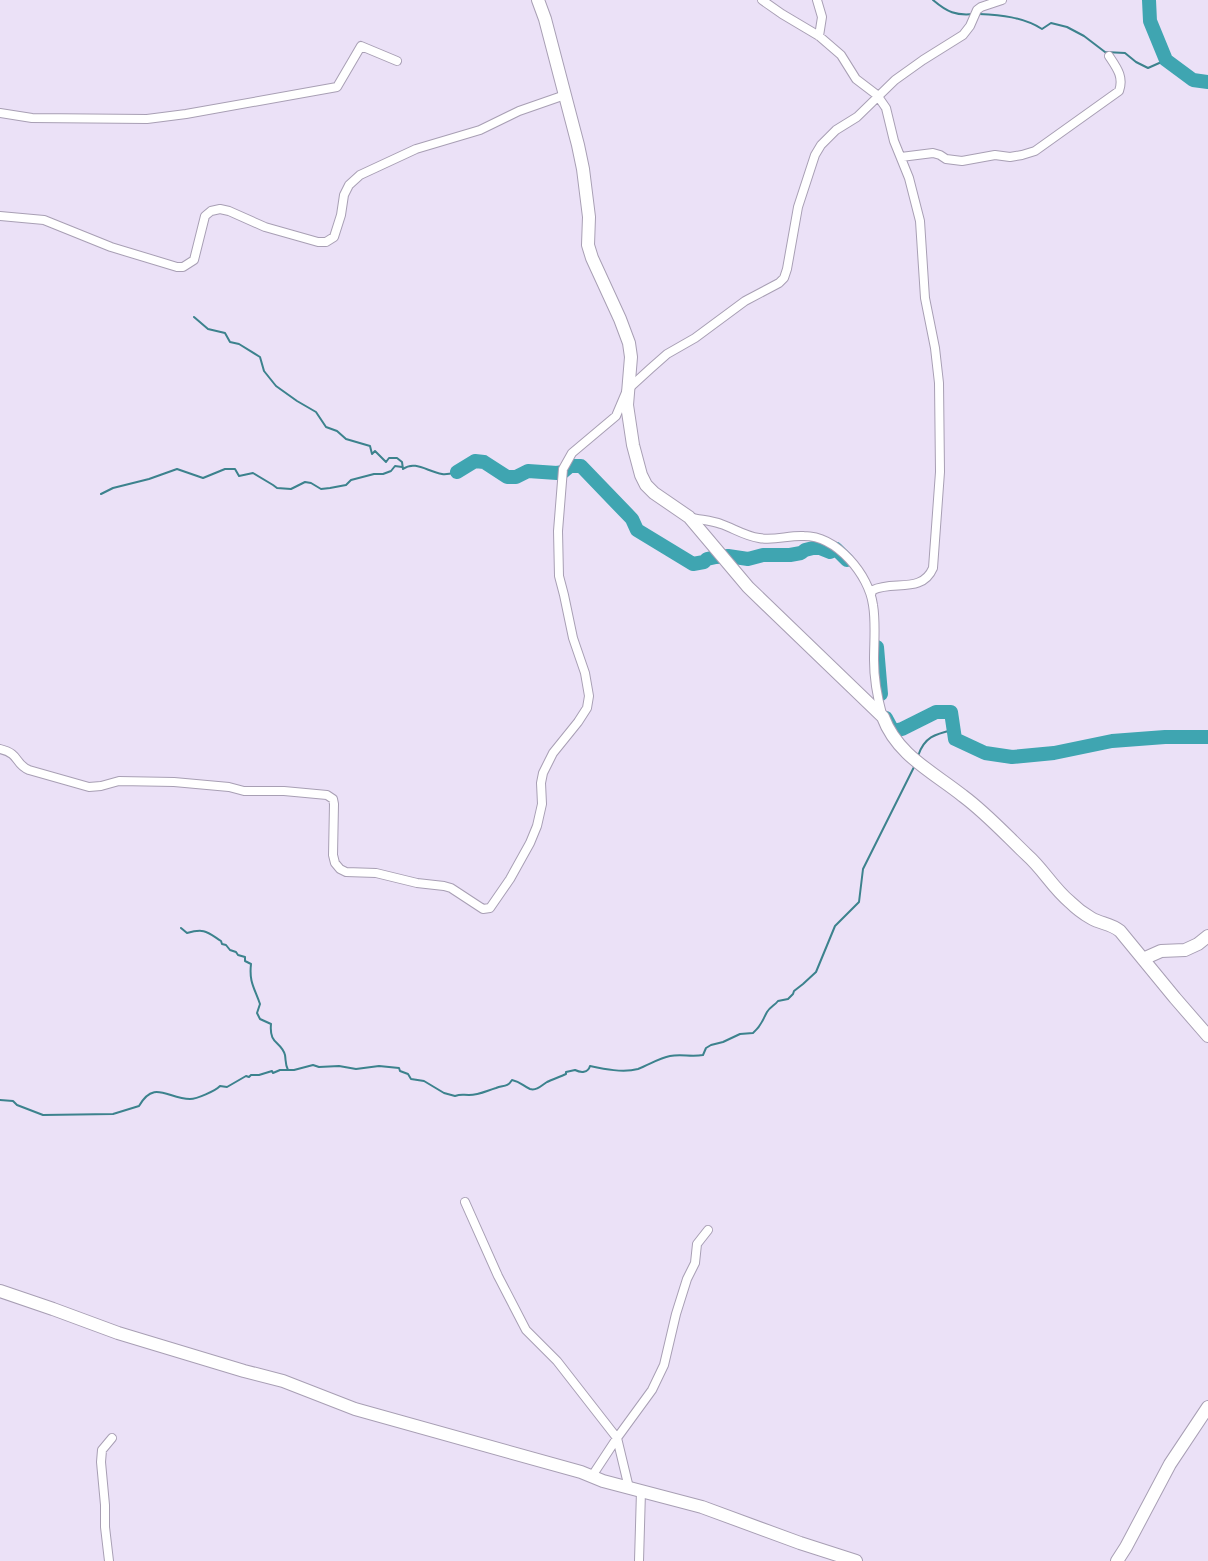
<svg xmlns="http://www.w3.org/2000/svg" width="1208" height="1561" viewBox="0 0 1208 1561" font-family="Manrope,sans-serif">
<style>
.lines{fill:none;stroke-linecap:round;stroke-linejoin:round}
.stream{stroke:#3c828d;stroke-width:2}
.river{stroke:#3fa5b1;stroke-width:14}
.street-casing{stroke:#a89fb4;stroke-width:10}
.secondary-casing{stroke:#a89fb4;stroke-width:14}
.street{stroke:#fff;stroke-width:8}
.secondary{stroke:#fff;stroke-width:12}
</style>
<rect width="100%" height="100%" fill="#ebe1f7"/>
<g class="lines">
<path class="stream" d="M933,0C947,12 956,16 974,14
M979,14C1001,15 1023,17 1042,29L1051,23L1067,27L1084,36L1105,52L1125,53L1136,62L1148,68L1166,60
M194,317L208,329L225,333L230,342L239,344L260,357L264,371L276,386L297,401L316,412L326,427L337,431L346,439L370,446L372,454L375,451L386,462L389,458H397L402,462L403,469C415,460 428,472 442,474C447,475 453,473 457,472
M101,494L113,488L149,479L177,469L203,478L225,469H235L239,476L253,473L273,485L277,488L291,489L305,482L311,483L321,489L330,488L346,485L351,480L374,474H383L391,471L395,466L402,467
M918,756C924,737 935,734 953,730
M181,928L187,933C205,928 207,932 221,941L222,944L226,945L230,950L236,952L238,955L245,957V961L251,964C249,982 254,987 260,1004L257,1013L260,1019L271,1024C269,1045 281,1041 285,1055C286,1061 285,1064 288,1070
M0,1100L13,1101L17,1105L43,1115L113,1114L139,1106C154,1079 168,1099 190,1099C197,1099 215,1091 220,1086L227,1087L246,1076L249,1077L251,1075H259L272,1071L273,1073L280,1070H294L313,1065L319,1067L339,1066L356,1069L379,1066L399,1068L400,1071L408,1074L411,1079L424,1081L444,1093L455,1096C461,1094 462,1095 469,1095C479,1095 486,1091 496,1088C503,1085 507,1088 512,1080C521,1082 523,1086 530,1089C537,1091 542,1085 547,1082C553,1079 560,1077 566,1074V1072L575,1070C581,1073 588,1073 590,1066C604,1069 623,1073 638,1069C649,1065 659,1058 670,1056C681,1054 692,1057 703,1055L706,1048L711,1045L723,1042L740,1034L753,1033C762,1025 762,1021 767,1012C770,1007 775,1005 778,1001L788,999L793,994L794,991L803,984L816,972L835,926L859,902L863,869L915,765"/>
<path class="river" d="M1149,0L1150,21L1166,60L1193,80L1208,82
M457,472L475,461L484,462L507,477H516L528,471L557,473L563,472L570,466H581L632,519L637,530L693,564L704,562L707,559L716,557L728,556L748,559L763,555H790L801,553L805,550L813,548H820L830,552L836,549L847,560
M877,647L881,694
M886,718L893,731L902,729L936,712H951L955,739L985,753L1012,757L1054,753L1112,741L1165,737H1208"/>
<defs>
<path id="street" d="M762,0L782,14L819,36L841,55L856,79L877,95L886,108L894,141L909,178L920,221L925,298L935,348L939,383L940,472L933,568C922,594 893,580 873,590L871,594
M817,0L822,17L819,36
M0,113L32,118L147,119L186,114L337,87L361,46L397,61
M901,157L933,153L940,155L946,159L962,161L995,155L1010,157L1022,155L1035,151L1119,91C1124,77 1117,68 1109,56
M0,216L44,220L111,247L177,267H183L194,260L205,216L211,211L220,209L229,211L265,227L318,242H326L334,237L341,215L344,195L349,185L360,175L416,149L480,130L519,111L565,95
M689,517C700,520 711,520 721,524C733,528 745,536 759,538C774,541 789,535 804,536C837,536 869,575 873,605C876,623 874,642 874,660C874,678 877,696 882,714
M0,749C21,754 14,764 29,770L89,787L101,786L119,781L174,782L229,787L244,791H284L327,795L333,799L334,804L333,855L335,863L340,869L346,872L376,873L417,883L444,886L451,888L483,909L490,908L510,879L530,843L537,826L542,804L541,783L543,773L553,753L578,722L587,708L589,696L585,673L573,638L564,595L559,576L558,531L563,469L572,453L616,416L627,390L650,369L667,354L695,338L745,301L779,283L784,278L787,269L798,207L815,155L821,145L836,130L857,117L895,80L923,60L963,35L970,26L977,10L981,7L1002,0
M465,1202L498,1276L526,1330L557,1361L617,1438L629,1488
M592,1476L617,1438L652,1390L664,1365L676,1314L687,1279L695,1263L697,1244L708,1230
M109,1561L105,1527V1505L101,1462L102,1450L112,1438
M639,1561L641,1491"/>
<path id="secondary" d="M538,0L545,19L578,145L583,169L589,217L588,245L592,258L620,319L629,343L631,357L627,405L633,445L641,475L646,485L654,493L689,517L748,587L883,717C897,755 933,772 963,796C986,813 1006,835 1027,855C1043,869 1053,888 1070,902C1076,908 1084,914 1091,918C1101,924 1110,923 1120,931L1175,998L1208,1036
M1143,959L1161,951L1185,950L1198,944L1208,936
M0,1291L53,1309L118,1333L244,1371L283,1381L355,1409L581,1472L603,1481L702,1507L800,1543L856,1561
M1117,1561L1126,1547L1170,1464L1208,1407"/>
</defs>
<use href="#street" class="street-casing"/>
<use href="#secondary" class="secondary-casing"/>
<use href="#street" class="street"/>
<use href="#secondary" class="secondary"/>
</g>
</svg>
